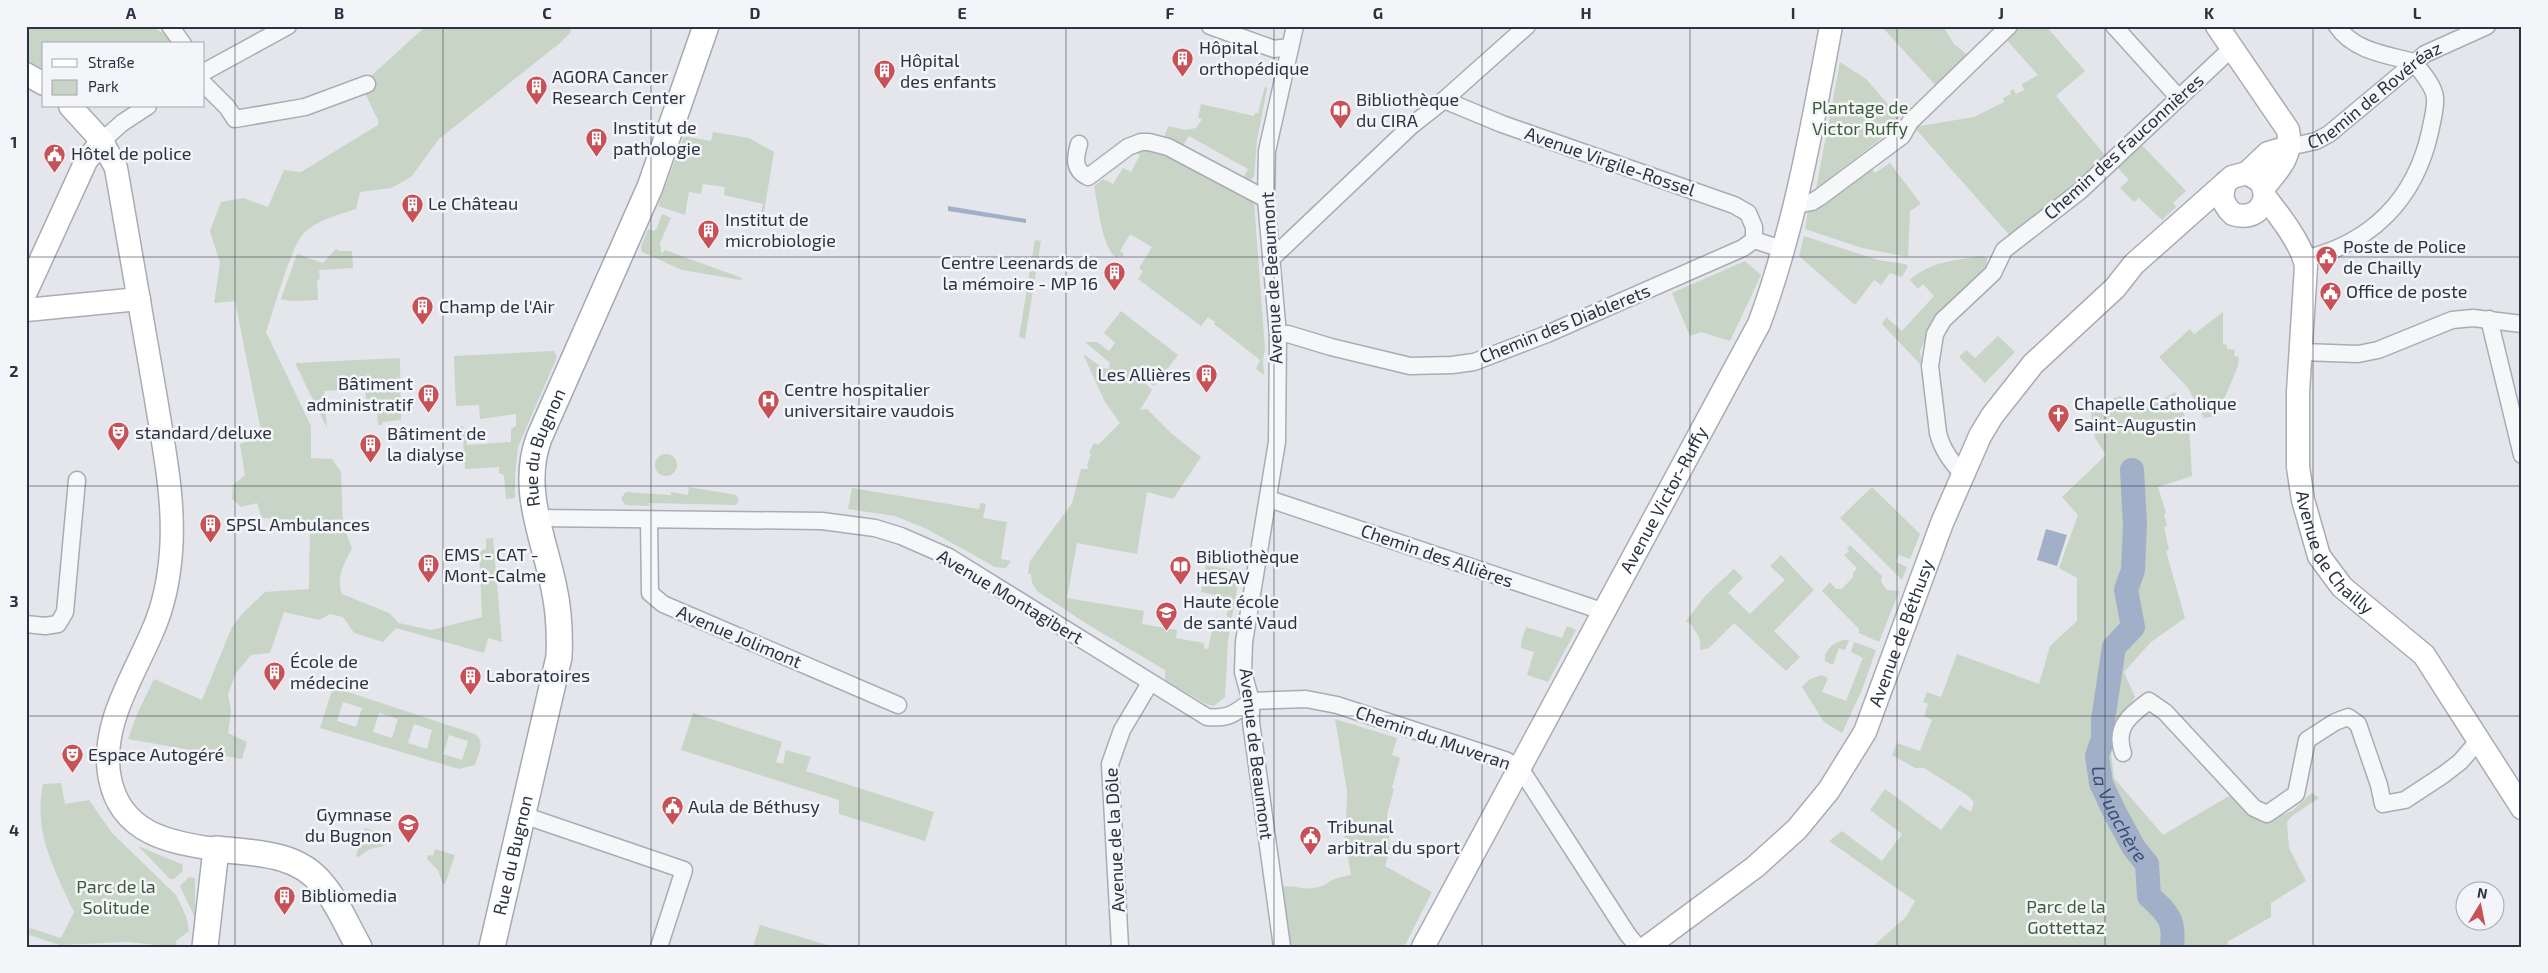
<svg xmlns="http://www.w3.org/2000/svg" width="2548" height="973" viewBox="0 0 2548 973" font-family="'Exo 2',sans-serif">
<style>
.green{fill:#c8d4c5;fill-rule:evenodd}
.water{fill:#a1b0c8}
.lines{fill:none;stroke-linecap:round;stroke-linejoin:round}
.river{stroke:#a1b0c8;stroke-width:24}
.street-casing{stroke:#a9acb5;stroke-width:19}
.secondary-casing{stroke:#a9acb5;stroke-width:25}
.primary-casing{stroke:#a3a9b6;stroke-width:28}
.street{stroke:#f6f7f9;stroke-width:16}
.secondary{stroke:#fff;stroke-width:22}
.primary{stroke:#fff;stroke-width:25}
.grid{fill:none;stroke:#2c3242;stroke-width:1;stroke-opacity:0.55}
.labels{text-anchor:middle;stroke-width:5;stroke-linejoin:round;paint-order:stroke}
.poi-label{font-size:18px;fill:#2c3242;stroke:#f3f5f8;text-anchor:start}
.street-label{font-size:18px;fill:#2c3242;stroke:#f3f5f8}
.park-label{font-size:18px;fill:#3d5d3a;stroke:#f3f5f8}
.water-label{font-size:19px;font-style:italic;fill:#384d74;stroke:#f3f5f8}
.neatline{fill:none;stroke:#2c3242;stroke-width:2}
.grid-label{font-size:16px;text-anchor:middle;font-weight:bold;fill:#2c3242}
</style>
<rect width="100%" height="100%" fill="#e4e6eb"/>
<path class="green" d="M26,26H149L168,35L172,44H44V69L26,60Z
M426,26H572L570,33L560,43L439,139L411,177L391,188L360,192L356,209C339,215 316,220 303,234C291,247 273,312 266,332L311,426V458L332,459L341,472L343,526L352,548C344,563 336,578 342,594L389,613L399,623L431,630L482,617L479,551L486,549V539L493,538L502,642L488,638L484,653L396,628L383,642L354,633L343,617L330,614L319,620L284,612L270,653L251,655L236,673L228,694L231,711L228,733L247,742L242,759L128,739L137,714L154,679L202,700L232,627L242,614L265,592L309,589L310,521L262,518L257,503L241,507L232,499L233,485L245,475L240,444L262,436L235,301L214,303L220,263L210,231L221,202L243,198L268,207L284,170L301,172L378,125V120L361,85Z
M1943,26L1954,44L1969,56L1938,88L1882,27Z
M2017,26H2046L2085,71L2056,96L2109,160L2012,238L1914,127L1974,117L2004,102L2003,98L2011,94L2010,91L2013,89L2016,94L2024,90L2022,84L2038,75L2004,37Z
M1840,62L1866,79L1899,117L1900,124L1816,189Z
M1265,86L1267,89L1257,140L1254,177L1250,181L1242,180L1248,169L1189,136L1183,146L1164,138L1168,126L1186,130L1196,128L1202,119L1198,118L1201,104L1254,116L1255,113H1258Z
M713,132L749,138L774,152L764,212L761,213L763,204L724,195L725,187L703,184L701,194L689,192L685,215L658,206L684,136L711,141Z
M2139,142L2186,191L2173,203L2176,207L2162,220L2139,198L2134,202L2120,188L2129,180L2117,167Z
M1136,149L1163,151L1254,202L1265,349L1263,360L1264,375L1256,369L1260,360L1214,324L1215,322L1208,317L1201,326L1138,279L1143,271L1139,268L1152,247L1130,234L1120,251L1124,254L1122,257L1119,256L1117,258C1102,249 1098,205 1094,186L1103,179L1113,184L1123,168L1131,172L1140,155L1132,150Z
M1890,163L1921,204L1910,211L1908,257L1862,248L1805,229L1808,210L1870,166L1875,173Z
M662,214L671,218L660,243L661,252L663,253L665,250L742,278L741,280L682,270L642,252L641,247L648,229L654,231L656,230Z
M1804,236L1878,260L1905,264L1908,266L1902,277L1890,273L1881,285L1874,280L1855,305L1799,256Z
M1035,240L1041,241L1025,339L1019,337Z
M336,249L339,251H352L353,268L319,270L320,279L317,280L318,300L291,301L281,299L297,254L323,263Z
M1981,256L1987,258L1986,271L1932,323L1920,351L1922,366L1882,324L1886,317L1902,331L1934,296L1923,284L1918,289L1910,280C1929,262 1956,260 1981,256Z
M1745,261L1761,275L1730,341L1701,332L1690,336L1672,293Z
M1121,311L1178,355L1154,386L1148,382L1146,384L1152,390L1140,410L1147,409L1172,434L1201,457L1173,499L1147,492L1137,554L1077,543L1067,598L1144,611L1142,624L1177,630L1176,638L1204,643V648L1208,649L1215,617L1226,619L1230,598L1201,592L1206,565L1240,571L1228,641L1225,697L1214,706L1206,704L1165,680V670L1087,624L1037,591L1032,583L1031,574H1028L1030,561L1072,503L1081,469H1089L1087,465L1091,454L1089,453L1094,443L1098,445L1120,423L1105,402L1083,354L1103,368L1109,369L1110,363L1085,342H1097L1109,351L1115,343L1104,333Z
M2223,312V344L2227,345V349L2235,350L2234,356L2239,357L2238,366L2217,416L2204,418L2188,388L2159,357L2190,329L2194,334Z
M1998,336L2015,352L1985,383L1959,357L1966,350L1975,358Z
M554,351L557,357L518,447L515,475V498L506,499L504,475L499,473V467L465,469L463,439H461L460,426H463L464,432H466L467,445L511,442V429L516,426V414L480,419L479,405L456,406L454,356Z
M400,358L401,420L382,422V425H378L376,399L366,400L365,383L340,385V390L324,391L327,428L295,363Z
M2175,392L2189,426L2192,476L2158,487L2166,513L2164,514L2167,526L2164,527L2169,550L2166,551L2185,618L2151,642L2124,672L2135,697L2115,727L2111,751L2114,778L2163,835L2234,793L2269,820L2292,811L2312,793L2319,798L2293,815L2287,822L2289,848L2306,881L2271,903V917L2227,942L2230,947H1872L1906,917L1915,901L1829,841L1842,831L1882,861L1902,834L1870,810L1885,789L1941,830L1960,805L1971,812L1974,802L1967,795L1924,768H1915L1892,755L1897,743L1920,751L1932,720L1924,716L1928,704L1923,702L1927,692L1941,697L1957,654L2039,684L2050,646L2077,621V578L2059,568L2078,515L2062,497L2106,455L2095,438L2090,407L2120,396L2139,413Z
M655 465a11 11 0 1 1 22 0a11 11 0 1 1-22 0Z
M689,487L736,495L739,500L736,505L649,503V506L625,505L621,498L626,492L671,495V492L688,495Z
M1872,487L1920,534L1910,559L1899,555L1896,562L1907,567L1902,580L1840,518Z
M852,488L979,509L980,503L986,504L983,518L1007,522L1001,559L1011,561L1006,568L995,567L927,529L895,516L848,509Z
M1850,545L1882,576L1881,582L1887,590L1899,591L1879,642L1859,633V629L1822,591L1830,582L1836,589H1842L1853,577V573L1857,568L1844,555L1849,551L1847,548Z
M1781,555L1814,590L1774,631L1800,657L1786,671L1734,623L1709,648L1700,650C1701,640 1699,635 1693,628V626L1686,621L1706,595L1734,569L1743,578L1728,593L1750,614L1785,580L1770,566Z
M1567,626L1576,630L1548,682L1527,675L1534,652L1521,648V643L1526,627L1562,638Z
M1843,640H1849L1845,650L1839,648L1833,665L1825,661V654L1832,645Z
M1854,642L1876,650L1862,690L1842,733L1824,722L1802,687L1810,679L1822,675L1828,678L1822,692L1846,701L1863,658L1851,652Z
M333,687L475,734C486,742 478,754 475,765L459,769L320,728ZM343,702L362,708L356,727L337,721ZM379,713L398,719L392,738L373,732ZM414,724L432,730L427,749L408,743ZM449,735L468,741L462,760L443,754Z
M693,713L782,742L776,762L783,764L786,750L811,757L806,771L934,812L925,841L839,814V800L681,750Z
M1335,719L1397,738L1392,755L1400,758L1392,788L1394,789L1387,815L1390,850L1385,866L1432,892L1404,947H1290L1282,887C1296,885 1300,890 1313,888C1325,887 1327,882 1335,879C1340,877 1346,876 1351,875L1343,829L1346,828L1347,791Z
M61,783L65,804L89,800L112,833L176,895L186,916L189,931L176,941L177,947L127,942L60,945L26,934L27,927L61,938L74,912C54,869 33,832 43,784Z
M365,828L388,836L384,846L370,849L358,857L356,856Z
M138,846L181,864L183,865L182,872L174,879H170Z
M435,849L455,855L445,884H443L438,870L427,859L428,855L433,856Z
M189,877L195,878V918L180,886Z
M760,925L834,947H753Z"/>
<path class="water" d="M948,206L1026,219V223L948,211Z
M2134,489C2144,498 2155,519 2135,525L2124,510L2126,491Z
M2046,529L2067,535L2057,566L2037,560Z"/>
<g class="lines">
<path class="river" id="s1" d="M2132,470L2135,525L2133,570L2126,590L2133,627L2114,647L2103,720V739L2097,756L2101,783L2115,813L2134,848L2147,864L2149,896C2168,914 2175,919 2172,947"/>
<defs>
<g id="street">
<path d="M170,26L183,44"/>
<path d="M1210,26L1274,49L1289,47"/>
<path d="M2114,26L2179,98"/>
<path d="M204,72L288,26"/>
<path d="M204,84L227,107L235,119L305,107L367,84"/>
<path d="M1444,100L1502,124L1734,205L1748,213L1754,227V240"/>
<path d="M102,141L122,123L148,106"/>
<path d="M1079,144C1075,158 1073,170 1088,177L1128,147L1141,142H1149L1168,147L1266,199"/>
<path id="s2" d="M2289,147L2316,141L2329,134L2425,54L2487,26"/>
<path d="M1796,205L1812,202L1820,197L1902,136L1910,122L2009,26"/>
<path d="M1754,240L1785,250"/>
<path d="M1271,259L1411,126L1444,100L1527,26"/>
<path d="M2304,259C2372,243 2415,199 2430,132C2432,121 2436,108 2435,98C2434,85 2421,72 2414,62C2388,55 2353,51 2337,26"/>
<path d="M2489,319L2522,455"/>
<path d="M1278,335L1288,334L1331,347L1410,366L1452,365L1474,362L1547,334L1743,248L1754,240"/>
<path d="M2302,352L2358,354L2378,350L2452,320L2473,318L2522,324"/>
<path d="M1963,475C1952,462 1942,450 1938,433L1930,366L1935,334L1943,320L1993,273L2004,250L2080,191L2232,48"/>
<path d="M1269,499L1605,612"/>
<path d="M536,518L822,521L875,528L901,536L949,557L1207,717C1229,719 1234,714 1251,701"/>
<path d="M649,520L650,593L663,604L898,705"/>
<path d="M26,624L45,626L58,624L65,612L77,480"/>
<path d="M1251,701L1306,699L1337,705L1505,760L1520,768L1628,935L1638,947"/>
<path d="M2123,753C2114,727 2130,715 2149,701L2165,712L2254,808L2267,814L2296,794L2307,740L2335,722L2348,717L2358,724L2379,785L2383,804L2405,800L2443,775L2460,762L2480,739"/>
<path d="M523,815L684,870L659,947"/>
<path d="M1120,947L1110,764L1122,730L1150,683"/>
<path d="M1282,947L1251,722V701L1243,672L1244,642L1277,442L1278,335L1266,199L1267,151L1295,26"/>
</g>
<g id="secondary">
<path d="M2217,26L2288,130C2293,156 2279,169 2264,187"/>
<path d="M26,74L44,84"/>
<path d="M70,106L102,141L116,168C130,245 143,322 156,399C164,449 175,501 171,552C169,579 164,605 153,630C134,676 99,726 110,779C121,833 169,843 216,849"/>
<path d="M2247,173L2268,153L2289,147"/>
<path id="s3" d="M2265,197C2279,215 2302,244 2306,266L2298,392V467L2303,500L2319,556L2342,587L2424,655L2522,808"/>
<path d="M26,292L86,161L102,141"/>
<path d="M26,310L139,299"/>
<path id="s4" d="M1423,947L1759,324C1795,227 1812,127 1831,26"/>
<path id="s5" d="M1647,947L1755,867L1797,829L1829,790L1865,732L1942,523L1980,436L1992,416L2033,364L2115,288L2134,264L2232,177L2247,173L2260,181C2273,201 2256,222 2233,214C2222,204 2220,195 2226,182"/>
</g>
<g id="primary">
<path d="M205,947L216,849C253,853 297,852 322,884C337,901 347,926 359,947"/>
<path id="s6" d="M492,947L559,657C560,634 559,611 554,588C544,538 520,489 539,438L650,187L706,26"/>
</g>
</defs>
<use href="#street" class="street-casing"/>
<use href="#secondary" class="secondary-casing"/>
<use href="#primary" class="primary-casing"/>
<use href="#street" class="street"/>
<use href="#secondary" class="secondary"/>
<use href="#primary" class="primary"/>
</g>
<path class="grid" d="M235,26V947M443,26V947M651,26V947M859,26V947M1066,26V947M1274,26V947M1482,26V947M1690,26V947M1897,26V947M2105,26V947M2313,26V947M26,257H2522M26,486H2522M26,716H2522"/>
<defs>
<symbol id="building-pin" viewBox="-11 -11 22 30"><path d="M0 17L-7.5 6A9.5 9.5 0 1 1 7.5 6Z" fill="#c85157" stroke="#f3f5f8"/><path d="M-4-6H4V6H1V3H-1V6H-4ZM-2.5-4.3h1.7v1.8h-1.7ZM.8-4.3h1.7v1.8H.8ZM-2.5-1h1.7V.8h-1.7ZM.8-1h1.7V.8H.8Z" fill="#fff"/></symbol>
<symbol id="library-pin" viewBox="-11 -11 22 30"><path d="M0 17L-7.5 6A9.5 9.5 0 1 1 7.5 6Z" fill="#c85157" stroke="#f3f5f8"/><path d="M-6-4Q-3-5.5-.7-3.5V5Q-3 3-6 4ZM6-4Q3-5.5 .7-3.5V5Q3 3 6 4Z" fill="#fff"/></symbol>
<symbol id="civic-pin" viewBox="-11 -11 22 30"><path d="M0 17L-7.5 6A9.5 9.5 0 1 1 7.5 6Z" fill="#c85157" stroke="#f3f5f8"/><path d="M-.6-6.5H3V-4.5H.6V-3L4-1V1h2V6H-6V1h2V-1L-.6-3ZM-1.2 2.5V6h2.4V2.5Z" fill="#fff"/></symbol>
<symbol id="hospital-pin" viewBox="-11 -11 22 30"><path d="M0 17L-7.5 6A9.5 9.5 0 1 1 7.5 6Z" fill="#c85157" stroke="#f3f5f8"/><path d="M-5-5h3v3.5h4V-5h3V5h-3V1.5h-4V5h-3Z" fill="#fff"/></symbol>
<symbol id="church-pin" viewBox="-11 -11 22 30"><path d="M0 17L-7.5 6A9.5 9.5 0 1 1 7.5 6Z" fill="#c85157" stroke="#f3f5f8"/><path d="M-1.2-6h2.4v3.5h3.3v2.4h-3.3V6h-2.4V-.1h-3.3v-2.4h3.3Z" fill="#fff"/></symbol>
<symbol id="theatre-pin" viewBox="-11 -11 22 30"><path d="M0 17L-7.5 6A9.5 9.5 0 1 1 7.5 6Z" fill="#c85157" stroke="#f3f5f8"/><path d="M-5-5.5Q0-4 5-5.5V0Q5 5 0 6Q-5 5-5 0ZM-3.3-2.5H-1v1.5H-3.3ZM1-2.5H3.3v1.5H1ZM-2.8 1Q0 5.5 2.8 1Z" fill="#fff"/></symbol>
<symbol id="university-pin" viewBox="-11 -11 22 30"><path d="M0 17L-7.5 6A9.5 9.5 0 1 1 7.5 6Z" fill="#c85157" stroke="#f3f5f8"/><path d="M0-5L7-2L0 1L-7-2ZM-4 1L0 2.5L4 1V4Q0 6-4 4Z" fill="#fff"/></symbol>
<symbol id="school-pin" viewBox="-11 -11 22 30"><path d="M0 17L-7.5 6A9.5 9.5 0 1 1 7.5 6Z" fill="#c85157" stroke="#f3f5f8"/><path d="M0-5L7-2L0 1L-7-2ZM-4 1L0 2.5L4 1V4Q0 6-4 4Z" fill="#fff"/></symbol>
</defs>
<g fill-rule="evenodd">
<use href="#building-pin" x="1170" y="46" width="25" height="34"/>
<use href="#building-pin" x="872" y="58" width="25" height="34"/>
<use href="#building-pin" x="524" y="74" width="25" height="34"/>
<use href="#library-pin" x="1328" y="98" width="25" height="34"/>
<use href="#building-pin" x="584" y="126" width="25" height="34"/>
<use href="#civic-pin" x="42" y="142" width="25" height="34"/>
<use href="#building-pin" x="400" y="192" width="25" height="34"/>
<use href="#building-pin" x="696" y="218" width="25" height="34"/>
<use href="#civic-pin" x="2314" y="244" width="25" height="34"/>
<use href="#building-pin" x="1102" y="260" width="25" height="34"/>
<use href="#civic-pin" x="2318" y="280" width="25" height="34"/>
<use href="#building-pin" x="410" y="294" width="25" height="34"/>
<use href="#building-pin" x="1194" y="362" width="25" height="34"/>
<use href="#building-pin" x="416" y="382" width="25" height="34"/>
<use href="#hospital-pin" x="756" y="388" width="25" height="34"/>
<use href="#church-pin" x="2046" y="402" width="25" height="34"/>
<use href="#theatre-pin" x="106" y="420" width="25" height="34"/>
<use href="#building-pin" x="358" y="432" width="25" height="34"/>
<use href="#building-pin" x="198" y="512" width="25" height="34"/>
<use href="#building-pin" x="416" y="552" width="25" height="34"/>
<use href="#library-pin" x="1168" y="554" width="25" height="34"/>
<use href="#university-pin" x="1154" y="600" width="25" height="34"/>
<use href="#building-pin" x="262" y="660" width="25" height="34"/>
<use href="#building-pin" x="458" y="664" width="25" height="34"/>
<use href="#theatre-pin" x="60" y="742" width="25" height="34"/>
<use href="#civic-pin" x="660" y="794" width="25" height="34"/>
<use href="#school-pin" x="396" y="812" width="25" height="34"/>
<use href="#civic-pin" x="1298" y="824" width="25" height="34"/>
<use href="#building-pin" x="272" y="884" width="25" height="34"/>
</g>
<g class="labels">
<g class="poi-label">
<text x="1199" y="54">Hôpital<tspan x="1199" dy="21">orthopédique</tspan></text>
<text x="900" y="67">Hôpital<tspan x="900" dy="21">des enfants</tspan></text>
<text x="552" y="83">AGORA Cancer<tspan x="552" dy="21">Research Center</tspan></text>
<text x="1356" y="106">Bibliothèque<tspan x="1356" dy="21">du CIRA</tspan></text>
<text x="613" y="134">Institut de<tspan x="613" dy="21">pathologie</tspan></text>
<text x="71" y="160">Hôtel de police</text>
<text x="428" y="210">Le Château</text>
<text x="725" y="226">Institut de<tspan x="725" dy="21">microbiologie</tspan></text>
<text x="2343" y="253">Poste de Police<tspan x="2343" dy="21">de Chailly</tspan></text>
<text x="1098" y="269" text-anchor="end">Centre Leenards de<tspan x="1098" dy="21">la mémoire - MP 16</tspan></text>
<text x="2346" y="298">Office de poste</text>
<text x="439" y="313">Champ de l'Air</text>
<text x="1191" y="381" text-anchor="end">Les Allières</text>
<text x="413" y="390" text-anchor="end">Bâtiment<tspan x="413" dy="21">administratif</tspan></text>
<text x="784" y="396">Centre hospitalier<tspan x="784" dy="21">universitaire vaudois</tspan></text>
<text x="2074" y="410">Chapelle Catholique<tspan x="2074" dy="21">Saint-Augustin</tspan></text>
<text x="135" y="439">standard/deluxe</text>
<text x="387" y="440">Bâtiment de<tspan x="387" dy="21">la dialyse</tspan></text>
<text x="226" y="531">SPSL Ambulances</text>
<text x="444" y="561">EMS - CAT -<tspan x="444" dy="21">Mont-Calme</tspan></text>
<text x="1196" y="563">Bibliothèque<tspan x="1196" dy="21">HESAV</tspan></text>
<text x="1183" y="608">Haute école<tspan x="1183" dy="21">de santé Vaud</tspan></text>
<text x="290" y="668">École de<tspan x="290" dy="21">médecine</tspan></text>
<text x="486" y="682">Laboratoires</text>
<text x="88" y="761">Espace Autogéré</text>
<text x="688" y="813">Aula de Béthusy</text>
<text x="392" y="821" text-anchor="end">Gymnase<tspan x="392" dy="21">du Bugnon</tspan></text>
<text x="1327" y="833">Tribunal<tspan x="1327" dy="21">arbitral du sport</tspan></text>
<text x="301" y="902">Bibliomedia</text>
</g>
<g class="street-label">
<text dy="6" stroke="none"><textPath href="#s2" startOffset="102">Chemin de Rovéréaz</textPath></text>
<text transform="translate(2124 147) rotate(-42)" y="6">Chemin des Fauconnières</text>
<text transform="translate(1610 162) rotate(19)" y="6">Avenue Virgile-Rossel</text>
<text transform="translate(1272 278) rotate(-93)" y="6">Avenue de Beaumont</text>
<text transform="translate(1565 324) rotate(-22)" y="6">Chemin des Diablerets</text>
<text dy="6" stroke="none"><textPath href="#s6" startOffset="512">Rue du Bugnon</textPath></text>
<text dy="6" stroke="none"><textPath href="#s4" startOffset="508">Avenue Victor-Ruffy</textPath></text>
<text dy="6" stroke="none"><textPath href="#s3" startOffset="378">Avenue de Chailly</textPath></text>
<text transform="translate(1437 556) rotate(19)" y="6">Chemin des Allières</text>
<text transform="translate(1010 597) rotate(31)" y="6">Avenue Montagibert</text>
<text dy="6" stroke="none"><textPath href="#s5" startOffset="415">Avenue de Béthusy</textPath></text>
<text transform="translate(739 637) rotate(23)" y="6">Avenue Jolimont</text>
<text transform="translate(1433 738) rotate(19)" y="6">Chemin du Muveran</text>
<text transform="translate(1256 754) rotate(83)" y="6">Avenue de Beaumont</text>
<text transform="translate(1115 840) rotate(-93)" y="6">Avenue de la Dôle</text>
<text dy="6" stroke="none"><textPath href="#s6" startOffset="94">Rue du Bugnon</textPath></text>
</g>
<g class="park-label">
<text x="1860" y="114">Plantage de<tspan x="1860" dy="21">Victor Ruffy</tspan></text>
<text x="116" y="893">Parc de la<tspan x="116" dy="21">Solitude</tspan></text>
<text x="2066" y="913">Parc de la<tspan x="2066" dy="21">Gottettaz</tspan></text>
</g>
<g class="water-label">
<text dy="7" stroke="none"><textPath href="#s1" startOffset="360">La Vuachère</textPath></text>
</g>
</g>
<rect width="2548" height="973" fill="none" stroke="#f3f5f8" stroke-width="55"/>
<rect x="42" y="42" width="162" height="65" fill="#f3f5f8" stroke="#a3a7af"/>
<rect x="52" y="59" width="25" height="8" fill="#ffffff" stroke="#a3a7af"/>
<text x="88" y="68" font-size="15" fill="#2c3242">Straße</text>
<rect x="52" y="80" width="25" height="15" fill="#c8d4c5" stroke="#a3a7af"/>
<text x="88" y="92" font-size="15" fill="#2c3242">Park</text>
<g transform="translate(2480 906) rotate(10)"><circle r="24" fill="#f3f5f8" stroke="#a3a7af"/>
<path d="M0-4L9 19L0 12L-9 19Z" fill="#c85157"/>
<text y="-8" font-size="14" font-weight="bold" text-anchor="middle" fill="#2c3242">N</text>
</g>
<rect x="28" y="28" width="2492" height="918" class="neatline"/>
<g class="grid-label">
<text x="131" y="19">A</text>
<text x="339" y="19">B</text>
<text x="547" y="19">C</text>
<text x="755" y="19">D</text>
<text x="962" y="19">E</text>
<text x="1170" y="19">F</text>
<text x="1378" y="19">G</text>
<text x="1586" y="19">H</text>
<text x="1793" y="19">I</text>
<text x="2001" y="19">J</text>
<text x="2209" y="19">K</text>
<text x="2417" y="19">L</text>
<text x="14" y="148">1</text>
<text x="14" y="377">2</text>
<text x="14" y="607">3</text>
<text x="14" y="836">4</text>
</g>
</svg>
